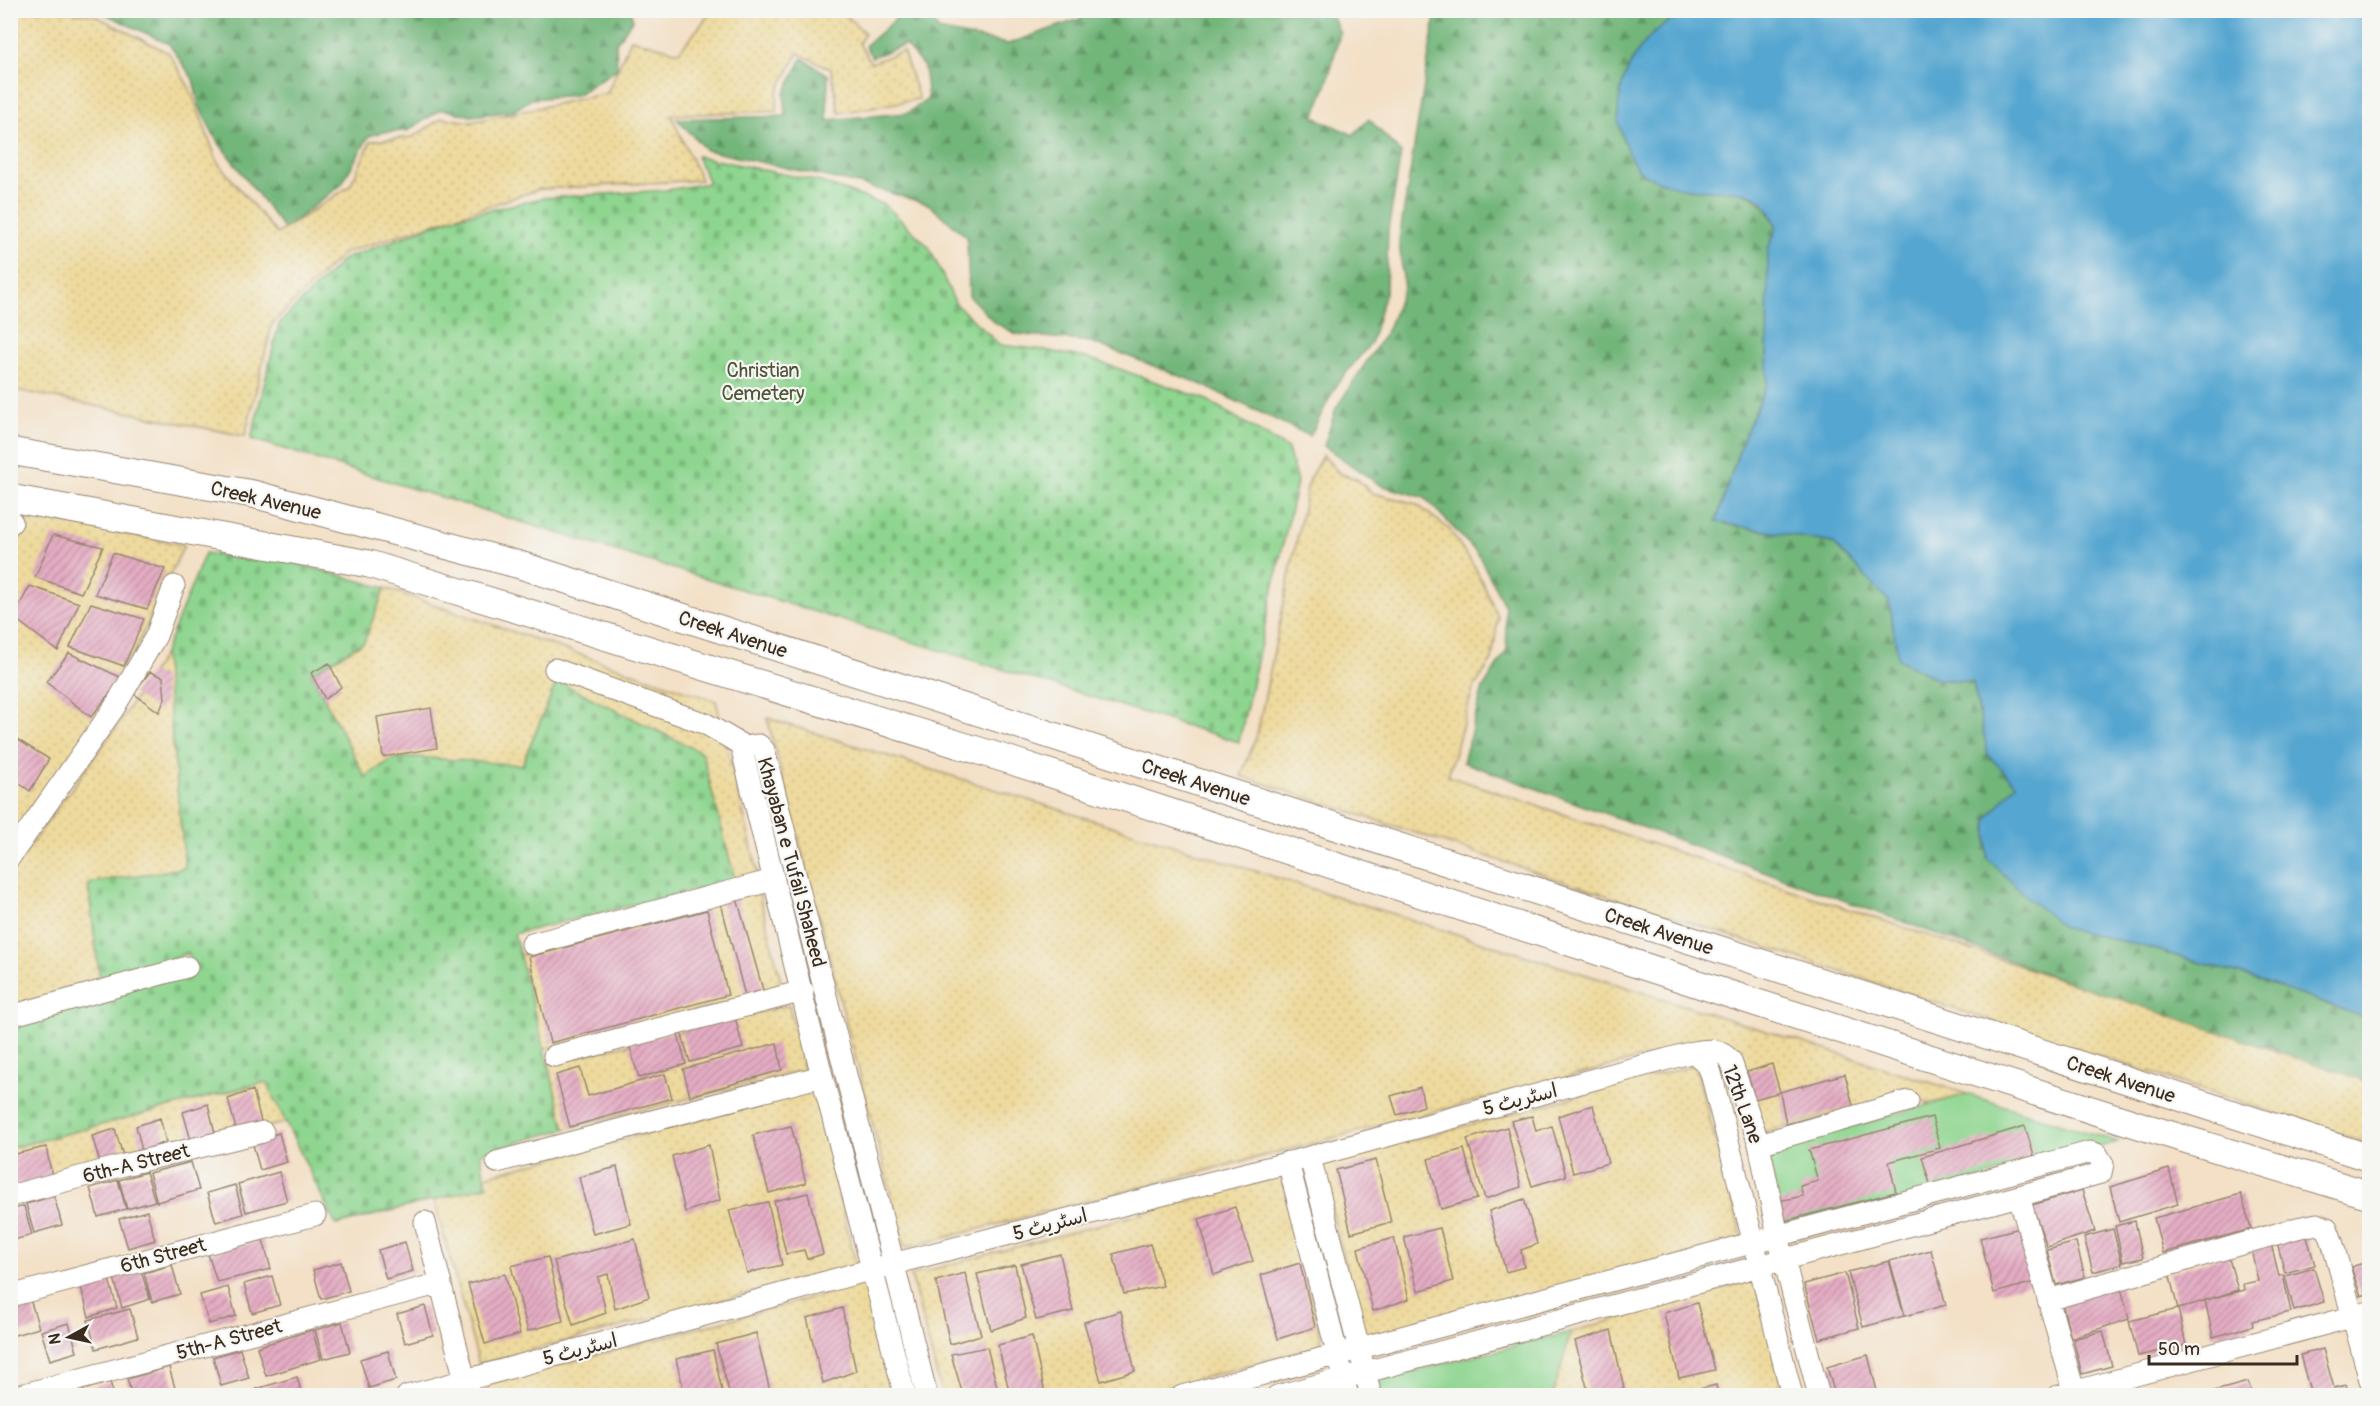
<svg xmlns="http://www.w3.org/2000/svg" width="2380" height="1406" viewBox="0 0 2380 1406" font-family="Pangolin,'Playpen Sans Arabic',sans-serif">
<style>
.green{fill:#8ed58f;stroke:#648056;stroke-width:1.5}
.forest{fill:url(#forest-firs);stroke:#56704c;stroke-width:1.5}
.sand{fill:url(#sand-dots);stroke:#94825e;stroke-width:1.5}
.cemetery{fill:url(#cemetery-stones);stroke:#648056;stroke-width:1.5}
.water{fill:#55a6d0;stroke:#486877;stroke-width:1.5}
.building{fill:url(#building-hatch)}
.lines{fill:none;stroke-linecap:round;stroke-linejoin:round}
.minor-casing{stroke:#978572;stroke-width:23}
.major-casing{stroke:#978572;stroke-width:29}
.minor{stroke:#fff;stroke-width:21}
.major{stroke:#fff;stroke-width:27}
.labels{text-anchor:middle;stroke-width:4.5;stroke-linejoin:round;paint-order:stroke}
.park-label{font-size:20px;fill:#50553a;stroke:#f6f6f2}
.street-label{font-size:20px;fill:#3b2a1e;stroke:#f6f6f2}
</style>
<defs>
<pattern id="forest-firs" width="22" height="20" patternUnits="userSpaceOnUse" patternTransform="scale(1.5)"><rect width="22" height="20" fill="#72b67a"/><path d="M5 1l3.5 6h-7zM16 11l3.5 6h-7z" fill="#5f9463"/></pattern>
<pattern id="sand-dots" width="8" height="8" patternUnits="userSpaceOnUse" patternTransform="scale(1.5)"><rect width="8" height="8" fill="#eeda9e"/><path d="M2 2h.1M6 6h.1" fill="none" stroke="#cdbb88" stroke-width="1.8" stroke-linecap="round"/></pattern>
<pattern id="cemetery-stones" width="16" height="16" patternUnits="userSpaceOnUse" patternTransform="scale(1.5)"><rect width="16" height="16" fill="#8ed58f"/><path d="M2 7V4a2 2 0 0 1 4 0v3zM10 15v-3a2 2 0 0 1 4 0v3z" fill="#7bb77b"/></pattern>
<pattern id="building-hatch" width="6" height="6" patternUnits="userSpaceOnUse" patternTransform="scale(1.5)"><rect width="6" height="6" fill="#e5adc4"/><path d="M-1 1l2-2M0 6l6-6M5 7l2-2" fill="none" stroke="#bb8d9f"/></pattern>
</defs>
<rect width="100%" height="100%" fill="#f6f6f2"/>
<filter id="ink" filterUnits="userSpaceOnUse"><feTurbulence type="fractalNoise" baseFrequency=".0167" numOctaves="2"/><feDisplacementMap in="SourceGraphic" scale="12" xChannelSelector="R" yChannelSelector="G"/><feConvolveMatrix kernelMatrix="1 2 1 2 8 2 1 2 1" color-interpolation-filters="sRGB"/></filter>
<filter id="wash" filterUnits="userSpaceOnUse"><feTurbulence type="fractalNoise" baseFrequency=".008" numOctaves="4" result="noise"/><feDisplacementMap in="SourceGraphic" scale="24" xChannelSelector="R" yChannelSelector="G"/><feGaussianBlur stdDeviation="1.35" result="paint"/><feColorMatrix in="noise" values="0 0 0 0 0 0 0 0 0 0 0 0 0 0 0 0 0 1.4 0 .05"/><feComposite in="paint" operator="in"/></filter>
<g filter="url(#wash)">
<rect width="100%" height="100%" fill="#f3e0c6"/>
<path class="green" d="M1967,1094L2118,1142L1785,1229L1766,1150Z
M1571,1332L1553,1395H1382L1377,1380Z"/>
<path class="forest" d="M630,10L633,19L616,43L617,69L576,95L531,99L514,111L471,116L442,109L407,131L383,132L369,136L341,185L284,229L216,139L199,106L193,79L169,44L99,11Z
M905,11H938L930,16L938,30L1008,44L1082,18L1081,11H1330L1340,33L1327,83L1314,117L1353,135L1369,119L1401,153L1388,231L1386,289L1371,343L1337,384L1310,436L1198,383L1091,342L1016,334L994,322L969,296L967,237L928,204L863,185L706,150L677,119L786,116L784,95L802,58L828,75L827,120L907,113L928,99L924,67L905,45L872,57L865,46Z
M1436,11H1691L1685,13L1701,190C1741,190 1760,188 1777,228L1768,249L1767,384L1742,442L1716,522L1833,543L1889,601L1898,659L1937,679L1973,682L1988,755L2017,784L1987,819L2064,928L2132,943L2250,977L2369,1019V1097L2279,1068L2275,1048L2226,1039L1463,762L1483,688L1507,650L1505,607L1478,554L1425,498L1380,485L1324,446L1336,408L1388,329L1404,287L1399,240Z"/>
<path class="sand" d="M54,10L94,15L169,53L190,89L218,163L277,234L350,186L371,141L413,137L442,118L472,122L607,93L631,39L679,52L712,11H841L865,33L859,43L871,63L903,51L919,99L839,113L831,69L798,53L777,93V111L671,115L701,180L540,189L344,253L272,324L245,436L11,389V11Z
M1323,455L1339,473L1357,479L1372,493L1416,504L1449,529L1475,567L1498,617L1492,660L1473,689L1448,776L2369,1082V1144L1241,776L1257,735L1309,479Z
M31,516L184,545L108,709L10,841V550Z
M385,588L716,701L758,874L735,880L702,753L557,681L522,765L365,777L311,673L364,642Z
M164,654L185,868L88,883L100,981L11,1011V872L117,726Z
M767,718L1967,1094L1929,1104L1913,1094L1761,1133L1713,1040L905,1248Z
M758,889L783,989L544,1049L519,955Z
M789,1005L804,1070L565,1129L548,1064Z
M1695,1065L1743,1240L1363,1341L1321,1164Z
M266,1082L289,1122L139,1156L11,1191V1148Z
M806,1091L815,1092L856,1265L479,1364L434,1200L487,1186L485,1176Z
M1281,1176L1323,1345L1139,1395H942L911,1275Z
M1756,1279L1784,1395L1553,1396L1571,1332Z
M867,1283L894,1395L490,1396L487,1384Z"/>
<path class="cemetery" d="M697,156L821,182L885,205L929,247L956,304L1000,345L1045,350L1091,359L1207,400L1288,449L1297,482L1239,742L251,439L279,324L344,259L453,218L543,198L667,190L709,183Z
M205,553L259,561L273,557L385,588L364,642L311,673L365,777L392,759L416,757L522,765L557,681L702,753L735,880L514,934L565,1129L480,1153L487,1186L336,1225L266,1082L11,1148V1022L191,969L189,953L100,981L88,883L185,868L164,654Z"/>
<path class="water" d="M1691,11H2369V1019L2250,977L2132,943L2064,928L2026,896L1987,858V819L2016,784L1988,755L1973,682L1937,679L1898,659L1889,601L1833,543L1716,522L1742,442L1767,384L1768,249L1777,228C1772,216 1767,201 1754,196C1738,189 1721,191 1704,190C1685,190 1659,184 1643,173C1633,167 1626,149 1623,138C1621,131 1618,123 1618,116C1618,69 1647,26 1691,11Z"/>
<g id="blocks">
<path class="building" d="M53,535L103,547L81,593L35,577Z
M113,553L165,569L147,609L95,594Z
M30,586L79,603L58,651L13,617Z
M91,603L144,619L124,666L70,647Z
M69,653L122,678L91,717L46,682Z
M329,663L341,687L325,699L311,673Z
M150,672L163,677L165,699L159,712L133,693Z
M431,708L437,748L383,757L377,717Z
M10,735L49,759L30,791L10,777Z
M736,895L763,990L745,996L720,900Z
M707,910L728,995L550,1043L529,957Z
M735,1017L743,1048L690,1062L681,1032Z
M677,1031L686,1064L639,1078L629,1044Z
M777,1043L782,1070L690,1096L683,1069Z
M1772,1064L1780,1092L1755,1099L1747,1072Z
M580,1068L588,1096L665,1074L672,1098L570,1127L556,1075Z
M1845,1074L1853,1106L1786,1124L1780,1092Z
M1420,1087L1424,1106L1397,1115L1391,1096Z
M253,1090L262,1125L237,1133L228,1099Z
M208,1104L216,1137L192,1144L183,1112Z
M1593,1105L1608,1163L1573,1173L1558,1116Z
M1532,1116L1536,1131L1552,1126L1566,1176L1532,1186L1511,1121Z
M1932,1117L1940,1148L1889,1162L1896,1192L1784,1221L1779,1201L1803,1196L1800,1186L1818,1181L1809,1150Z
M160,1118L166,1142L142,1151L136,1126Z
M791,1126L806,1183L769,1193L753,1135Z
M2025,1126L2034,1156L1931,1187L1922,1157Z
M1507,1127L1521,1187L1485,1199L1467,1139Z
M115,1129L124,1159L101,1166L92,1136Z
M279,1133L287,1162L260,1170L252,1141Z
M709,1145L720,1200L685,1212L672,1156Z
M46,1147L52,1176L10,1189V1155Z
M1464,1149L1477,1199L1441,1209L1428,1159Z
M1376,1160L1391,1222L1351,1233L1336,1170Z
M191,1162L199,1190L157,1202L149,1173Z
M617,1167L631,1224L593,1234L579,1177Z
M2169,1169L2178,1204L2119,1222L2110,1187Z
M146,1172L155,1201L127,1209L119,1180Z
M279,1172L287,1201L246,1212L238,1184Z
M118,1180L126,1209L98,1217L90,1188Z
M235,1185L243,1214L216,1222L207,1193Z
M2082,1190L2095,1231L2047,1247L2032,1205Z
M808,1193L823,1254L807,1259L804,1250L786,1254L774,1201Z
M2241,1194L2251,1229L2163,1253L2154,1218Z
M54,1196L62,1225L34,1233L26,1204Z
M1524,1199L1537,1244L1521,1250L1524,1267L1506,1272L1489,1211Z
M768,1202L782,1265L747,1273L729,1210Z
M24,1206L32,1235L10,1241V1210Z
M1235,1207L1253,1261L1214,1275L1199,1219Z
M147,1211L155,1240L128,1248L119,1219Z
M2135,1221L2143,1258L2123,1262L2115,1226Z
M1440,1228L1453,1281L1418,1291L1404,1237Z
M2020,1228L2035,1282L1994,1293L1980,1238Z
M2113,1229L2122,1264L2093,1272L2084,1237Z
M2305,1230L2315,1265L2285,1273L2276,1238Z
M1394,1238L1409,1299L1373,1311L1358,1248Z
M635,1239L649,1297L615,1309L608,1274L598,1277L606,1313L573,1325L554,1261Z
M2270,1239L2279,1276L2283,1275L2291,1312L2252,1321L2253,1326L2213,1337L2205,1300L2244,1290L2243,1284L2258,1281L2250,1244Z
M263,1240L271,1269L217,1282L208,1254Z
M405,1242L413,1271L386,1279L378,1250Z
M2076,1242L2085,1277L2056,1285L2047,1250Z
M1150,1244L1163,1286L1124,1294L1113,1254Z
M1931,1250L1946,1305L1905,1316L1890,1261Z
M1060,1254L1073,1311L1036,1320L1021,1264Z
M2228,1255L2238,1290L2178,1309L2186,1345L2138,1356L2129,1321L2178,1309L2169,1273Z
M548,1257L563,1321L528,1331L511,1266Z
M1889,1261L1904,1316L1863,1327L1848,1272Z
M2370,1261V1293L2361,1296L2351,1267Z
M341,1262L349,1291L321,1299L313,1270Z
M1300,1263L1315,1327L1278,1339L1261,1275Z
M172,1265L180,1294L152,1302L144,1273Z
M1015,1265L1026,1318L991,1330L977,1274Z
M2314,1268L2324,1302L2294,1311L2285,1276Z
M141,1271L150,1299L122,1308L114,1278Z
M965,1273L981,1335L950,1344L936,1281Z
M1845,1273L1859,1328L1819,1339L1804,1284Z
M505,1274L520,1334L485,1344L468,1284Z
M272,1276L280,1305L252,1313L244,1284Z
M109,1279L117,1308L89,1317L81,1287Z
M2120,1284L2129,1319L2071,1338L2062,1303Z
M228,1287L236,1316L209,1324L200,1295Z
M30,1299L39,1328L11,1336L10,1305Z
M1697,1303L1715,1370L1679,1378L1664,1313Z
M425,1306L433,1335L405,1343L397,1314Z
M842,1308L856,1371L823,1383L807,1318Z
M130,1309L138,1337L96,1349L88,1320Z
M1121,1311L1135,1371L1101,1381L1084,1322Z
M342,1322L350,1352L323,1359L315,1330Z
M69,1323L77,1352L50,1360L41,1331Z
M312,1330L321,1359L266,1376L257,1347Z
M1611,1330L1624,1388L1599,1395H1589L1575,1341Z
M2103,1331L2112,1366L2082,1374L2073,1339Z
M756,1333L771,1395H730L716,1344Z
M1032,1336L1045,1393L1036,1395H1010L998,1345Z
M987,1347L999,1395H963L951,1354Z
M240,1349L249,1378L221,1386L213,1357Z
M2323,1349L2334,1388L2346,1385L2349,1395H2311L2300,1355Z
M713,1350L723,1395H685L676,1359Z
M388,1351L396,1380L369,1388L360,1359Z
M1868,1355L1878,1395H1835L1827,1367Z
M169,1367L177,1395H132L127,1379Z
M297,1377L302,1395H258L256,1389Z
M110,1382L114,1395H84L83,1390Z
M2248,1382L2252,1395H2208L2207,1393Z
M1716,1385L1718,1395H1684L1683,1393Z
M1671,1388L1672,1395H1644Z"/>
</g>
</g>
<g filter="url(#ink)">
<use href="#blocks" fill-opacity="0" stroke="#978572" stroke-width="1.5"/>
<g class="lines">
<defs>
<path id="minor" d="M10,524L12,522
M555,669L706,724L747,748
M10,857L114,708L156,636L174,586
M532,944L773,880
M10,1016L187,967
M1693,1052L1707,1064L1711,1073L1792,1396
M554,1056L803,991
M1759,1144L1908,1101
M1310,1157L1371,1396
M497,1162L822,1076
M1288,1162L1348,1396
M10,1196L124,1165L263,1132
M2019,1196L2074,1391
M425,1222L469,1396
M10,1296L315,1215
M2048,1300L2297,1228L2317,1224L2327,1228L2332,1241L2370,1380
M17,1396L441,1283
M407,1396L873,1269L1310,1157L1693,1052C1709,1049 1720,1048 1731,1061L1759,1144L1778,1236L1819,1396
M905,1396L822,1076L743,754C745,747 752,745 759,745L764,750L927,1396
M1182,1396L2090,1152L2097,1154L2103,1164L2101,1173L2019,1196L1277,1396
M2058,1396L2370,1312"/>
<path id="major" d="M10,451L253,494L520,565L2370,1158
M10,498L369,564L1009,760L1726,993L2148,1128L2370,1195"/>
</defs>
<use href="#minor" class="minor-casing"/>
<use href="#major" class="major-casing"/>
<use href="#minor" class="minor"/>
<use href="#major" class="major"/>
</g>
</g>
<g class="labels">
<g class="park-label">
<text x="763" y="377">Christian<tspan x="763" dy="23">Cemetery</tspan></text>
</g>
<g class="street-label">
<text transform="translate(266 500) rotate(13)" y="7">Creek Avenue</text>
<text transform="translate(733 634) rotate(18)" y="7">Creek Avenue</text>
<text transform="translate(1196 782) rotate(18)" y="7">Creek Avenue</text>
<text transform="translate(792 862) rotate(75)" y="7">Khayaban e Tufail Shaheed</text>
<text transform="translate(1659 931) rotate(18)" y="7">Creek Avenue</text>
<text transform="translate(2121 1079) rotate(18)" y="7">Creek Avenue</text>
<text transform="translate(1520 1099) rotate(-15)" y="7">اسٹریٹ 5</text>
<text transform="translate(1743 1104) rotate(70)" y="7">12th Lane</text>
<text transform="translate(136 1163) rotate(-14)" y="7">6th-A Street</text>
<text transform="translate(1050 1224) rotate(-15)" y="7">اسٹریٹ 5</text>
<text transform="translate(163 1255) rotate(-15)" y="7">6th Street</text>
<text transform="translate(229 1339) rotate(-15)" y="7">5th-A Street</text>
<text transform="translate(580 1349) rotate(-15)" y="7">اسٹریٹ 5</text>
</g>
</g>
<rect width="2380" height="1406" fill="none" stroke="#f6f6f2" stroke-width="36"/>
<g transform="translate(69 1337) rotate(262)" stroke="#f6f6f2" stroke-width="4.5" paint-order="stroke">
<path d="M0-4.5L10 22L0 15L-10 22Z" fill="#3b2a1e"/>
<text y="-9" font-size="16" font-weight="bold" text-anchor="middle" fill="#3b2a1e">N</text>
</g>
<path d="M2149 1355v9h148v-9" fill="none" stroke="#3b2a1e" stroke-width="3"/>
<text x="2158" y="1355" font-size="18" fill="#3b2a1e" stroke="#f6f6f2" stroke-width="4.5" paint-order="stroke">50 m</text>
</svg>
